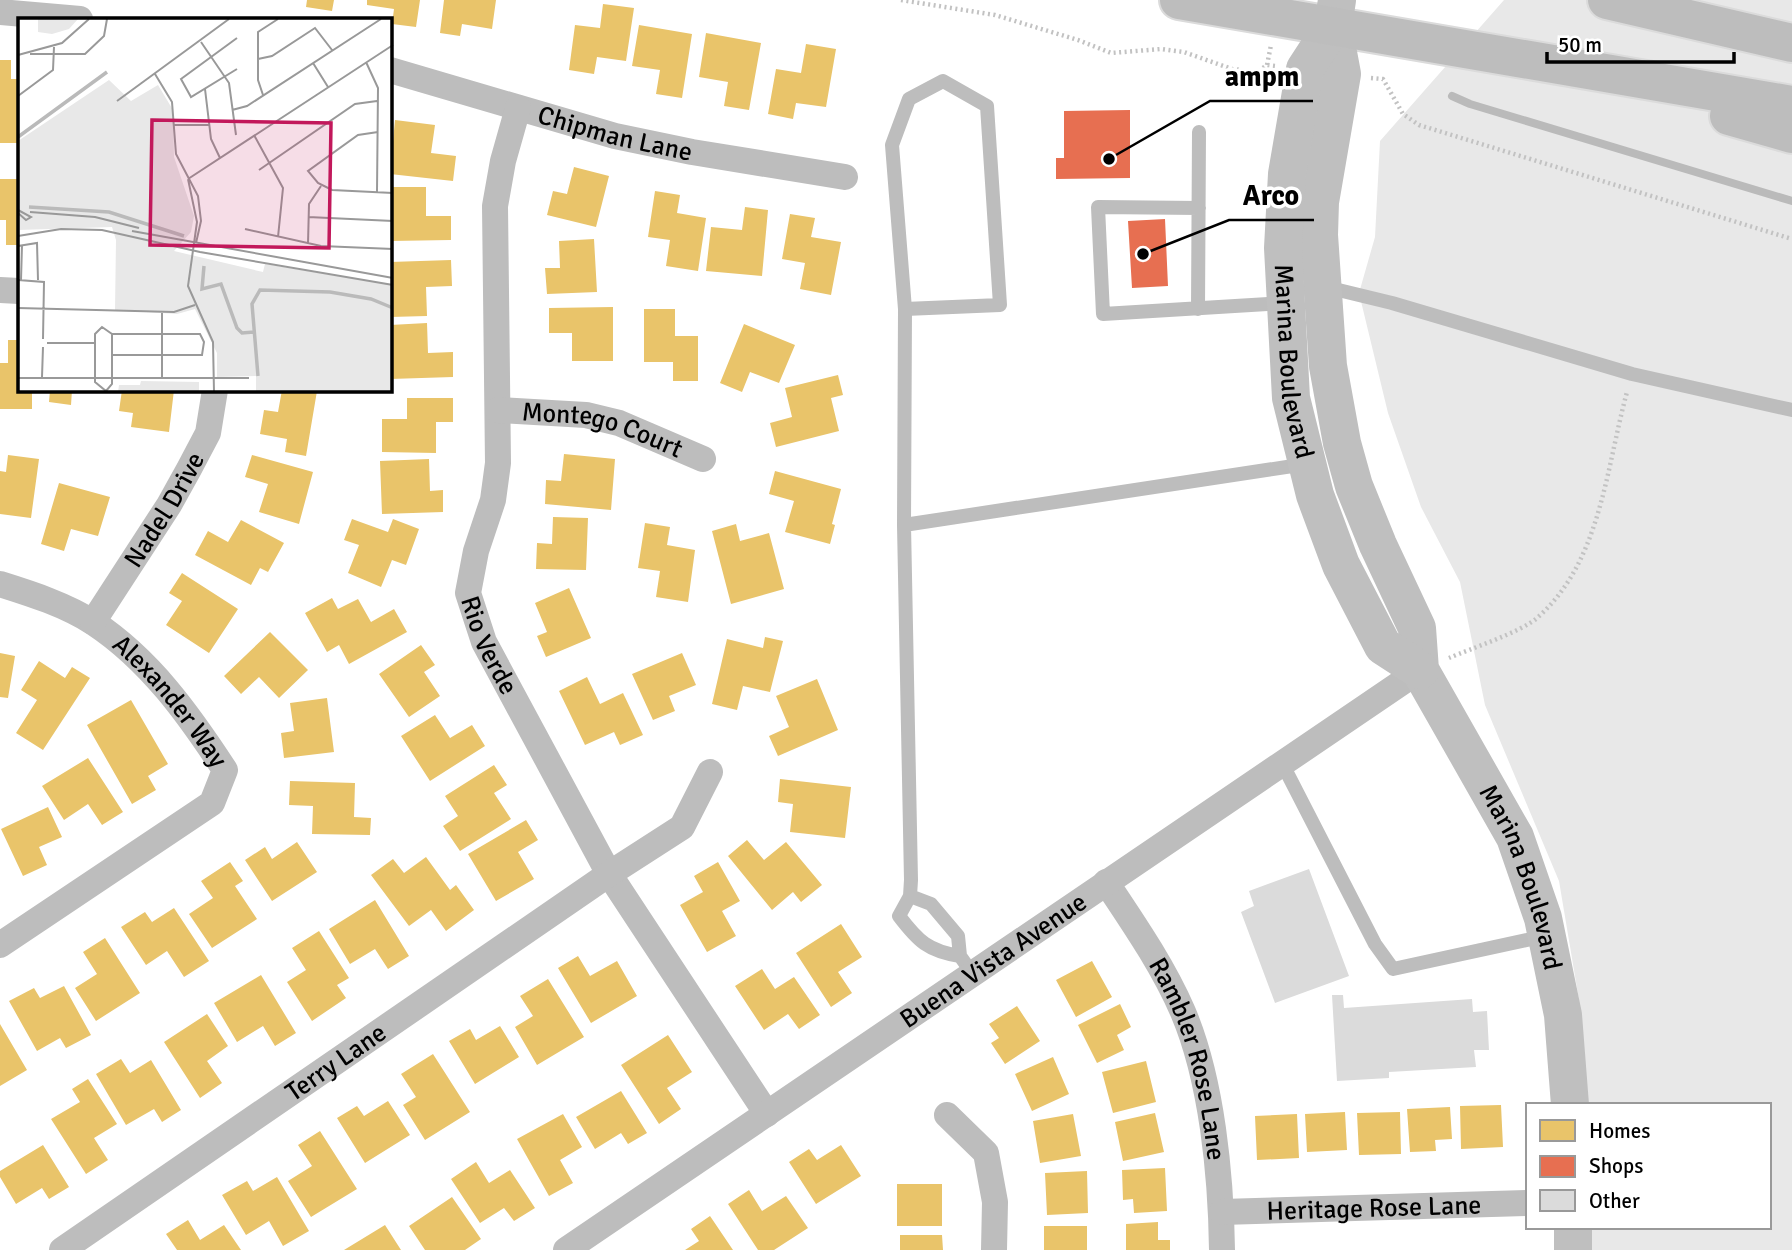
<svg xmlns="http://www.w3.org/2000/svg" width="1792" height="1250" viewBox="0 0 1792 1250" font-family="Signika,sans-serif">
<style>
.green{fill:#e8e8e8}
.homes{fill:#e9c46a}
.shops{fill:#e76f51}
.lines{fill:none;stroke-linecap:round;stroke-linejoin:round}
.stream{stroke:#bababa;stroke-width:8}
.building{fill:#dbdbdb}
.highway-casing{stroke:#dbdbdb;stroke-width:42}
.path{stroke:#c2c2c2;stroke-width:4.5;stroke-dasharray:2 3.5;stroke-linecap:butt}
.lane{stroke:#bdbdbd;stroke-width:14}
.street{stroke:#bdbdbd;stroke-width:26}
.secondary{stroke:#bfbfbf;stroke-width:38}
.highway{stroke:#bdbdbd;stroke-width:38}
.labels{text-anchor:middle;stroke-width:7;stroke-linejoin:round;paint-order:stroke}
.street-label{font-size:26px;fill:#000;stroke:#fff}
.inset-river{fill:none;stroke:#bababa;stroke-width:3.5}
.inset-road{fill:none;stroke:#999;stroke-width:2}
.view{fill:#c2185b;fill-opacity:0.15;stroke:#c2185b;stroke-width:3.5}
.inset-edge{fill:none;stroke:#000;stroke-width:3.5}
.leader{fill:none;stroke:#000;stroke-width:2.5}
.callout-dot{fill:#000;stroke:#fff;stroke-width:2.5}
.callout-label{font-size:28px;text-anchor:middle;font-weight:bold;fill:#000;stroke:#fff;stroke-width:7;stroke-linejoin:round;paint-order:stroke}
</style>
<rect width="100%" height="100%" fill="#fff"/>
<path class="green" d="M1504,0H1792V1250H1587V1227H1769V1105H1584L1579,1000L1559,881L1485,705L1460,582L1421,507L1388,413L1359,293L1375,237L1380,141Z"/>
<path class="homes" d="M307,0H334L332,11L306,7Z
M367,0H420L416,27L392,24L394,9L367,5Z
M444,0H496L492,29L462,24L460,36L440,33Z
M603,4L634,8L626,61L597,57L594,74L569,70L575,25L600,28Z
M639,25L692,34L682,98L656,94L660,70L632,66Z
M706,33L761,43L749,110L724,106L728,82L699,77Z
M806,44L836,49L826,107L796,103L793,119L768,114L776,69L801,73Z
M0,60H11V79H19V143H0Z
M395,120L435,125L431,153L456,156L453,181L390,174Z
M574,167L609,176L596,227L547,215L553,191L567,194Z
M0,179H19V245H6V220H0Z
M390,187H426V216H451V240L390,241Z
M655,191L680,195L677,213L706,218L698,271L666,266L670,240L648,237Z
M745,207L768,210L762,276L706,271L711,227L742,230Z
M790,214L815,218L811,237L841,242L831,295L800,289L805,263L782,259Z
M594,239L597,292L547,294L545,268H560L559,241Z
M451,260L452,286L426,287L427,316L390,317V262Z
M613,307V361H572V333H549V308Z
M644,309H675V336H698V381H673V362H644Z
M427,323L428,353L453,352V377L390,379V325Z
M744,324L795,345L779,383L750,372L742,392L720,383Z
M8,340H19V390H32V409H0V363H8Z
M838,375L843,395L831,398L839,431L776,447L770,423L792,417L785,388Z
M50,390H72L71,405L49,402Z
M122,390H174L169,432L131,427L133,413L119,411Z
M282,390L317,391L306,456L285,452L287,439L260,434L264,410L278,412Z
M407,398H453V422H436V453L382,452V419H407Z
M564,454L615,459L611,510L545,504L546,480L561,481Z
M8,455L39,459L31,518L0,514V471L6,472Z
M252,455L313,472L299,524L259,512L268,484L245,477Z
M429,459L430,491L443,490V512L382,514L380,461Z
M775,471L841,489L832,524L835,525L830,544L785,532L794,501L769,494Z
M59,483L110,497L98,536L71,529L64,551L41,544Z
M553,517L588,518L586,570L536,569L537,543L552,544Z
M352,519L388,532L393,519L419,529L406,565L392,560L381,587L348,573L359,545L344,540Z
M241,520L284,543L268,572L260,568L251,585L195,555L208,531L228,542Z
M645,523L670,527L667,545L695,550L688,602L656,597L660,571L638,568Z
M736,524L740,541L769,533L784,589L731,604L712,531Z
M182,573L238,609L209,653L166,625L182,601L169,593Z
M569,588L591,638L546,657L537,636L547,632L535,603Z
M332,598L338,609L358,599L371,622L394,609L407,632L349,664L339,645L327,652L305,613Z
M270,632L308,670L279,698L259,677L241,694L224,676Z
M765,637L783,641L770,692L743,686L737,710L712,704L727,639L763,648Z
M421,645L435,665L424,672L440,696L409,717L379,674Z
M0,653L15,656L8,698L0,697Z
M682,653L696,685L669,696L675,711L653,720L632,674Z
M39,661L65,678L72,667L90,678L43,750L16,733L37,700L21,690Z
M587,677L600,704L623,693L643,735L620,745L614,732L585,745L559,691Z
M817,679L838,730L778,756L769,736L789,727L776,696Z
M327,698L334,752L284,758L281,733L294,731L290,703Z
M131,700L168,764L148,776L156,790L132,804L87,725Z
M435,715L450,738L472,725L485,746L430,781L401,736Z
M88,758L123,812L102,825L88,804L64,820L42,786Z
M494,765L507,785L494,793L511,819L460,851L443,826L458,816L445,796Z
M780,779L851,787L845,838L790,832L793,804L778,802Z
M290,781L355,783L354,817L371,818L370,835L312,834L313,806L289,805Z
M48,807L62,837L39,847L47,865L23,876L1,829Z
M526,820L538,840L518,852L534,879L496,901L468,854Z
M747,840L764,860L786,842L822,885L801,902L793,892L772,910L728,856Z
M297,842L317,872L272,901L245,860L265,847L272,859Z
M426,857L450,890L456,885L474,910L446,931L431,910L409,926L371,875L393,859L404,873Z
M230,862L243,881L235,886L257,919L212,948L189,914L213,898L201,881Z
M718,862L740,901L722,911L736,936L707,952L680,905L703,892L694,876Z
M375,900L409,956L388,969L375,949L350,964L329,929Z
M174,908L209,961L184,977L167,951L146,965L121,927L145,912L152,922Z
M841,924L862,957L838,972L852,993L831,1007L796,953Z
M319,931L349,978L337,985L346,998L312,1021L287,982L306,970L292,948Z
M105,938L140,993L96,1021L75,988L97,974L83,952Z
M578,956L590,976L617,961L637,996L591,1023L558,968Z
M1092,961L1112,997L1076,1017L1056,980Z
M762,969L775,989L794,977L820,1015L799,1029L788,1014L764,1030L735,986Z
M261,975L296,1033L275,1046L263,1026L237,1042L214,1003Z
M548,979L584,1037L537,1065L515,1027L533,1016L520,996Z
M64,986L91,1035L66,1048L60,1038L37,1051L9,1001L34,988L40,998Z
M1120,1004L1131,1027L1117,1035L1124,1050L1097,1063L1078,1025Z
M1017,1006L1040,1041L1005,1064L991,1043L999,1038L989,1024Z
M207,1014L228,1046L207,1061L222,1083L200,1098L164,1042Z
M0,1024L27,1070L0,1086Z
M500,1026L519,1057L475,1084L449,1041L470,1029L476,1040Z
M668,1035L692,1072L667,1088L681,1109L659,1124L621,1065Z
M433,1054L470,1112L425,1140L403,1105L416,1097L401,1074Z
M1053,1057L1069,1094L1032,1111L1015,1074Z
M121,1059L130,1073L151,1060L181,1110L162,1122L154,1109L126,1125L96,1074Z
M1146,1061L1156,1102L1113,1113L1102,1072Z
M88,1079L117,1124L94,1138L108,1160L86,1174L51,1119L80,1102L72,1089Z
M621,1091L647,1133L628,1144L621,1133L595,1149L576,1117Z
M388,1101L410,1135L365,1163L337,1118L357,1106L364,1116Z
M1501,1105L1503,1147L1461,1149L1460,1106Z
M1450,1107L1452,1139L1435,1140L1436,1151L1410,1152L1407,1109Z
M1345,1112L1347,1150L1307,1152L1305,1114Z
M1400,1112L1401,1154L1359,1155L1357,1113Z
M1155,1113L1164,1152L1123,1161L1115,1122Z
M563,1114L582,1147L560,1160L573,1183L549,1196L517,1139Z
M1073,1114L1081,1156L1040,1163L1033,1121Z
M1297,1114L1299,1158L1257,1160L1255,1116Z
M320,1131L357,1189L311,1217L288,1181L312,1166L298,1145Z
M43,1145L69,1187L49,1199L42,1188L16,1204L0,1177V1171Z
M841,1145L861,1176L816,1204L789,1162L809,1149L817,1160Z
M476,1162L489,1183L510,1170L535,1208L514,1221L504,1208L480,1223L451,1179Z
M1165,1168L1167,1211L1134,1213L1133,1199L1123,1200L1122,1170Z
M1087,1171L1088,1213L1047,1215L1045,1173Z
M277,1177L309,1231L283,1246L269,1221L246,1235L222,1195L247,1181L253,1191Z
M897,1184H942V1226H897Z
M749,1190L762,1211L786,1196L808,1228L774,1250H758L728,1204Z
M452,1197L481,1239L465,1250H425L409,1226Z
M710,1216L733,1250H685L699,1241L691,1229Z
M188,1220L200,1240L224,1225L241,1250H177L166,1234Z
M1158,1222V1240H1170V1250H1126V1224Z
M385,1225L401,1250H344Z
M1044,1226H1087V1250H1044Z
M900,1235H942L943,1250H900Z"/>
<path class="shops" d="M1130,110V178L1056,179V158H1064V111Z
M1165,219L1168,286L1132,288L1128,221Z"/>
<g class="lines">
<path class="stream" d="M1452,96L1470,104L1792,201"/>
</g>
<path class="building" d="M1309,869L1349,976L1275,1003L1241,912L1254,906L1249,891Z
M1332,995H1343L1344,1008L1472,999L1473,1012L1487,1011L1489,1050H1474L1476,1067L1389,1072V1078L1337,1081Z"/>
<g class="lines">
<defs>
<path id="highway" d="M1179,0L1792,105
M1607,0L1792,43
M1729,116L1792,134"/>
</defs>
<use href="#highway" class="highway-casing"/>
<path class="path" d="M901,0L995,15L1078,40L1111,53L1161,49L1184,52L1232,69L1257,72L1267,65L1276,66
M1267,65L1271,45
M1371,78L1383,79L1403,114L1419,125L1792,239
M1449,658C1470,649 1521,632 1537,618C1601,562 1606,468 1627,392"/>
<path class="lane" d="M1199,208L1098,207L1103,314L1283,303
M1326,287L1392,303L1632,374L1792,410
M905,309L892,145L909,99L943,81L987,106L1000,305L905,309L904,525L1306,464
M1198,309L1199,132
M904,525L911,880L910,896L899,916C918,941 928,951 960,956
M1282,763L1375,944L1393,969L1545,936
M910,896L931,904L958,936L960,956L965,963"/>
<g class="street">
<path d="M0,12L80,19"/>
<path id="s1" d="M390,70L615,136L692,152L845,177"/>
<path id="s2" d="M518,108L503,161L495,206L498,463L493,500L476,551L468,593L484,642L609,874L767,1114"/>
<path d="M0,290L19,291"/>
<path id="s3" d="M498,410L586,415L619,423L703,459"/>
<path id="s4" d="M0,584C32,594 66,605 94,623C150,660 189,715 225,770L212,803L0,945"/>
<path id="s5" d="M93,622L169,505L189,469L208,433L215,390"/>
<path id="s6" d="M1106,882C1134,924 1163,966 1183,1012C1212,1080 1221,1176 1222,1250"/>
<path d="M947,1115L986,1153L995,1202L994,1250"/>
<path id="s7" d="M1222,1212L1528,1203"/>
<path id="s8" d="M62,1250L609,874L682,827L710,772"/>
<path id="s9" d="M566,1250L1420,670"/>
</g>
<g class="secondary">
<path id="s10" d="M1337,0L1333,26L1342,74L1320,202L1319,235L1328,366L1342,443L1354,486L1378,545L1417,628L1420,670L1515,837L1543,918L1563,1015L1570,1105"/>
<path id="s11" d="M1333,26L1305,69L1287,174L1283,248L1291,398L1315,495L1341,565L1383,646L1420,670"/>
<path d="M1573,1227V1250"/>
</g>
<use href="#highway" class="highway"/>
</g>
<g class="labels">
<g class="street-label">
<text dy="9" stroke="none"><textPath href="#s1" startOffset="234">Chipman Lane</textPath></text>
<text dy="9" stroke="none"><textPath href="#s11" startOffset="346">Marina Boulevard</textPath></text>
<text dy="9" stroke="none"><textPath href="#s3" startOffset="107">Montego Court</textPath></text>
<text dy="9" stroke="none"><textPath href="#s5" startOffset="133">Nadel Drive</textPath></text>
<text dy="9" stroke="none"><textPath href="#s2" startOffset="548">Rio Verde</textPath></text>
<text dy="9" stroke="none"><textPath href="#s4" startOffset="212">Alexander Way</textPath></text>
<text dy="9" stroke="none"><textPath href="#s10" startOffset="922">Marina Boulevard</textPath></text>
<text dy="9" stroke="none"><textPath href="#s9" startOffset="516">Buena Vista Avenue</textPath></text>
<text dy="9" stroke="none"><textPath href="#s6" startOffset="198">Rambler Rose Lane</textPath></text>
<text dy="9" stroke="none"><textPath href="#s8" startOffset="332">Terry Lane</textPath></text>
<text dy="9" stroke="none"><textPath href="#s7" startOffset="152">Heritage Rose Lane</textPath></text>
</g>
</g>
<g transform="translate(18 18)">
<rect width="374" height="374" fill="#fff"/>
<path d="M20,1H60L51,11L34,16L20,14ZM91,62L113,83L140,67L155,92L156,139L176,198L173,214L156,233L245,254L247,246L374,267V374H238V358L199,359V335L177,291L159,296L97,292L98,222L94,209L0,212V123ZM123,363L181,364V374H100L101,367H122Z" fill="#e8e8e8"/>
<path class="inset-river" d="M0,119L89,54M11,189L91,194L166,218M186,248L184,271L203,266L219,310L224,315L236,314M240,358L234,286L242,272L312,274L353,281L375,290"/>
<path class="inset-road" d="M183,24L211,65L218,117M12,36H67L86,18L89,1M0,37L44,25L71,1M240,41L254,38L297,10L314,32M348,44L360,70L359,174M295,45L310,69M219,51L173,79L163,61L219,20M137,56L154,84L158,136L180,178L183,203L178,225M187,71L193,121L202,140M245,77L240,62V14L260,1M0,78L35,52L36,29M99,83L211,1M214,92L229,88L363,1M156,107H191M360,114L340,117L290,153L300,165L314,172L375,175M236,117L265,170L260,219M241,152L337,86L359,83M170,161L375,27M170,161L179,204L170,268L195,324L196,374M0,192L13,199L8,202L0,195M12,194L77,199L121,210M290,199L375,203M227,211L303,228L375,231M114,213L375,260M0,218L43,211L84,212L182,234L375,267M290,226L291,186L303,168M0,228L19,225L20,262M0,262L26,264L25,321M3,262L4,227M0,290L156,294L177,287M84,309L94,316V366L88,373L77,364V316ZM94,316H182L186,324L184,337H94M29,325H77M24,359L25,329M0,360H231M144,360V294"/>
<path class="view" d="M134,102L313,105L311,230L132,227Z"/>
<rect width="374" height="374" class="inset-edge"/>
</g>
<path class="leader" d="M1109 159L1210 101H1313M1143 254L1229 220H1314"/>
<g class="callout-dot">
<circle cx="1109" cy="159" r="7"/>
<circle cx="1143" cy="254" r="7"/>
</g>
<g class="callout-label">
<text x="1262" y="86">ampm</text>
<text x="1271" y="205">Arco</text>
</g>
<rect x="1526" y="1103" width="245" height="126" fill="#ffffff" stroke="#999999" stroke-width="2"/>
<rect x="1540" y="1120" width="35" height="21" fill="#e9c46a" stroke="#999999" stroke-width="2"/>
<text x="1589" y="1138" font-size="21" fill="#000000">Homes</text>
<rect x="1540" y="1156" width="35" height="21" fill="#e76f51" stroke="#999999" stroke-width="2"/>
<text x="1589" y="1173" font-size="21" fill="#000000">Shops</text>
<rect x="1540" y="1190" width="35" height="21" fill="#dbdbdb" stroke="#999999" stroke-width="2"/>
<text x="1589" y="1208" font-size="21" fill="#000000">Other</text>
<path d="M1547 52v10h187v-10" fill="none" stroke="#000000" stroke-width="3.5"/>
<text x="1558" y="52" font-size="21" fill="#000000" stroke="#ffffff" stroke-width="5" paint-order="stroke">50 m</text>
</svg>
